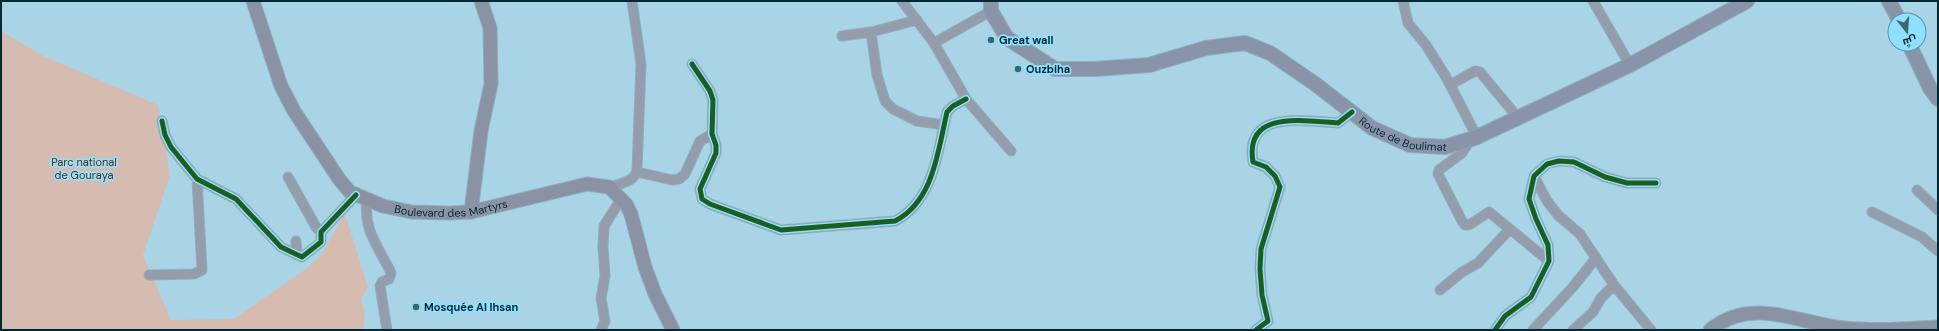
<svg xmlns="http://www.w3.org/2000/svg" width="1939" height="331" viewBox="0 0 1939 331" font-family="'DM Sans',Cairo,sans-serif">
<style>
.green{fill:#d6bcb0}
.lines{fill:none;stroke-linecap:round;stroke-linejoin:round}
.street-casing{stroke:#8cafbd;stroke-width:11}
.secondary-casing{stroke:#8cafbd;stroke-width:15}
.primary-casing{stroke:#8cafbd;stroke-width:16}
.street{stroke:#959dac;stroke-width:9}
.secondary{stroke:#8b92a3;stroke-width:13}
.primary{stroke:#8994a8;stroke-width:14}
.cycleway-casing{stroke:#8fe0fe;stroke-width:8}
.cycleway{stroke:#1b5e20;stroke-width:5}
.poi-dot{fill:#3e6572;stroke:#8fe0fe;stroke-width:1.5}
.labels{text-anchor:middle;stroke-width:3.5;stroke-linejoin:round;paint-order:stroke}
.poi-label{font-size:11px;font-weight:bold;fill:#052934;stroke:#8fe0fe;text-anchor:start}
.street-label{font-size:11px;fill:#052934;stroke:#8fe0fe}
.park-label{font-size:11px;fill:#682602;stroke:#8fe0fe}
</style>
<rect width="100%" height="100%" fill="#a8d4e5"/>
<path class="green" d="M1,31L43,56L158,105L170,175L143,255L171,320L234,319L306,269L321,255L345,214L368,287L361,299L365,316L363,330H1Z"/>
<g class="lines">
<defs>
<path id="street" d="M902,1L934,43L991,11
M1403,1L1408,23L1426,45L1446,77L1477,137
M1593,1L1630,65
M871,32L877,75L885,101L893,109L917,121L944,125
M842,36L871,32L917,20
M934,43L966,99L1011,151
M692,64L710,91L713,100L712,134L716,145V153L700,189L702,199L710,204L781,230L895,221C934,201 938,150 947,112L953,106L966,99
M1450,85L1475,71L1480,72L1519,119
M162,121L165,135L171,147L197,179L236,199L281,247L302,257L321,242V232L356,195
M1470,140L1462,153L1439,170L1438,174L1462,221L1465,225H1469L1489,212L1549,261
M637,172L672,180L679,179L685,174L700,141L712,134
M1534,176L1547,201L1558,215L1580,234L1614,285L1651,330
M288,177L316,227L321,232
M609,187C619,184 635,182 637,170L641,64L632,1
M1917,190L1938,210
M367,200C363,231 379,247 391,273L389,279L382,282L380,286L387,330
M1872,212L1922,237L1938,251
M296,241L297,255
M149,275L194,274L202,270L197,179
M1440,290L1462,272L1478,263L1509,230
M601,330L605,321L601,298L605,276L603,247L604,226L621,199
M1256,330L1268,321L1262,295L1260,269L1261,249L1280,187L1275,176L1266,167L1253,162C1244,109 1305,121 1338,123L1352,112
M1495,330L1505,316L1531,297L1549,261L1548,245L1536,219L1529,199L1534,176L1547,164L1559,161L1574,162L1605,177L1627,183H1656
M1533,330L1572,288L1596,258
M1573,330L1593,312L1601,298L1614,285"/>
<g id="secondary">
<path id="s1" d="M253,1L281,86L294,111L339,179L350,192L383,206L412,212L449,213L471,212L587,184L609,187L626,204L631,214L645,267L655,294L673,330"/>
<path d="M471,212L481,131L491,84L490,28L481,1"/>
<path d="M1710,330C1753,296 1796,323 1844,328C1875,331 1906,329 1938,327"/>
</g>
<g id="primary">
<path id="s2" d="M991,1V11L1007,38L1055,69H1095L1149,65L1206,48L1245,43L1270,53L1314,83L1372,128L1410,145L1445,147L1477,137L1630,65L1747,1"/>
<path d="M1889,1L1899,20"/>
<path d="M1909,44L1930,88L1938,99"/>
</g>
</defs>
<use href="#street" class="street-casing"/>
<use href="#secondary" class="secondary-casing"/>
<use href="#primary" class="primary-casing"/>
<use href="#street" class="street"/>
<use href="#secondary" class="secondary"/>
<use href="#primary" class="primary"/>
<defs>
<path id="cycleway" d="M692,64L710,91L713,100L712,134L716,145V153L700,189L702,199L710,204L781,230L895,221C934,201 938,150 947,112L953,106L966,99
M162,121L165,135L171,147L197,179L236,199L281,247L302,257L321,242V232L356,195
M1256,330L1268,321L1262,295L1260,269L1261,249L1280,187L1275,176L1266,167L1253,162C1244,109 1305,121 1338,123L1352,112
M1495,330L1505,316L1531,297L1549,261L1548,245L1536,219L1529,199L1534,176L1547,164L1559,161L1574,162L1605,177L1627,183H1656"/>
</defs>
<use href="#cycleway" class="cycleway-casing"/>
<use href="#cycleway" class="cycleway"/>
</g>
<g class="poi-dot">
<circle cx="991" cy="40" r="4"/>
<circle cx="1018" cy="69" r="4"/>
<circle cx="416" cy="307" r="4"/>
</g>
<g class="labels">
<g class="poi-label">
<text x="999" y="44">Great wall</text>
<text x="1026" y="73">Ouzbiha</text>
<text x="424" y="311">Mosquée Al Ihsan</text>
</g>
<g class="street-label">
<text dy="4" stroke="none"><textPath href="#s2" startOffset="477">Route de Boulimat</textPath></text>
<text dy="4" stroke="none"><textPath href="#s1" startOffset="321">Boulevard des Martyrs</textPath></text>
</g>
<g class="park-label">
<text x="84" y="166">Parc national<tspan x="84" dy="13">de Gouraya</tspan></text>
</g>
</g>
<rect width="1939" height="331" fill="none" stroke="#052934" stroke-width="4"/>
<g transform="translate(1907 32) rotate(163)"><circle r="19" fill="#8fe0fe" stroke="#5897ad"/>
<path d="M0-3L7 15L0 10L-7 15Z" fill="#3e6572"/>
<text y="-6" font-size="11" font-weight="bold" text-anchor="middle" fill="#052934">ش</text>
</g>
</svg>
